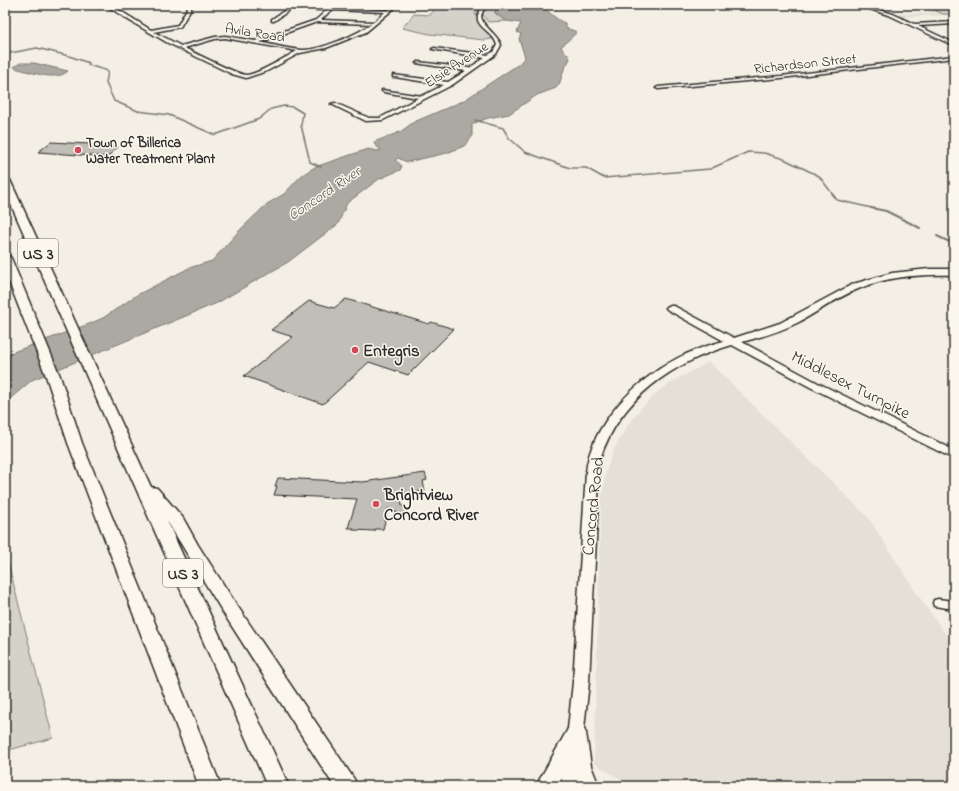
<svg xmlns="http://www.w3.org/2000/svg" width="959" height="791" viewBox="0 0 959 791" font-family="'Indie Flower',sans-serif">
<style>
.built{fill:#e4e0d6}
.green{fill:#d5d2c9;stroke:#807e7a}
.water{fill:#aca9a2;stroke:#787772}
.lines{fill:none;stroke-linecap:round;stroke-linejoin:round}
.stream-far1{stroke:#787772;stroke-width:1.5}
.stream{stroke:#787772;stroke-width:2}
.building{fill:#c0beb6;stroke:#2b2b2b}
.minor-casing{stroke:#2b2b2b;stroke-width:3}
.secondary-casing{stroke:#2b2b2b;stroke-width:3}
.motorway-casing{stroke:#2b2b2b;stroke-width:3}
.minor{fill:#fbf7ec;fill-rule:evenodd}
.secondary{fill:#fbf7ec;fill-rule:evenodd}
.motorway{fill:#fbf7ec;fill-rule:evenodd}
.poi-dot{fill:#d1495b;stroke:#fbf7ec;stroke-width:1.5}
.labels{text-anchor:middle;stroke-width:3;stroke-linejoin:round;paint-order:stroke}
.far-street-label{font-size:14px;fill:#2b2b2b;stroke:#fbf7ec}
.far-poi-label{font-size:14px;font-weight:bold;fill:#2b2b2b;stroke:#fbf7ec;text-anchor:start}
.far-water-label{font-size:15px;font-style:italic;fill:#585755;stroke:#fbf7ec}
.shield{fill:#fbf7ec;stroke:#696865;stroke-width:1}
.shield-label{font-size:16px;font-weight:bold;fill:#2b2b2b}
.poi-label{font-size:17px;font-weight:bold;fill:#2b2b2b;stroke:#fbf7ec;text-anchor:start}
.street-label{font-size:17px;fill:#2b2b2b;stroke:#fbf7ec}
</style>
<rect width="100%" height="100%" fill="#f3efe4"/>
<filter id="ink" filterUnits="userSpaceOnUse"><feTurbulence type="fractalNoise" baseFrequency=".025" numOctaves="2"/><feDisplacementMap in="SourceGraphic" scale="8" xChannelSelector="R" yChannelSelector="G"/><feConvolveMatrix kernelMatrix="1 2 1 2 8 2 1 2 1" color-interpolation-filters="sRGB"/></filter>
<g filter="url(#ink)">
<path class="built" d="M917,5H954V15L903,17L898,14L931,13Z
M709,362L868,517L920,598L954,646V786H632L594,763L601,500L606,472L614,449L627,426L642,407L660,390L677,379Z"/>
<path class="green" d="M500,5L496,7L495,13L506,21L488,22L483,15V11L493,6Z
M924,5H954V14H943Z
M438,6H482L477,10L475,14L492,39L484,40L430,34L402,28L414,14L430,15Z
M5,551L53,738L5,751Z"/>
<path class="water" d="M504,5H538L544,6L541,8C551,11 555,20 565,23L566,28L577,32L561,47L568,55L570,59L564,69L559,85L556,88L537,95L509,114L488,118L472,124V137L464,146L447,153L407,162L398,158L395,160L402,166L400,170L379,179L347,203L338,224L288,262L217,303L32,380L5,403V355L89,324L103,318L137,295L189,268L212,261L238,232L267,204L284,194L302,175L315,167L368,149L377,151L381,150L375,145L374,142L400,132L414,122L463,101L519,64L525,57L519,39L521,34L517,32L521,23L506,21L495,13L496,7Z
M20,63H34L68,71C56,82 32,72 18,69L14,67Z"/>
<g class="lines">
<path class="stream-far1" d="M5,54L37,48L69,56L89,63L88,65L108,71L106,83L114,101L138,111L169,115L215,135L259,119L271,109L284,106L293,107L303,113L301,125L310,162L321,167
M475,120L503,128L509,138L525,152L570,168H586L604,178L710,169L748,152L764,153L784,159L819,176L837,200L876,209"/>
<path class="stream" d="M871,208L886,211L920,228
M937,236L954,244"/>
</g>
<path class="building" d="M51,142L90,144L89,145L118,147L107,157L38,152Z
M346,299L429,324L431,322L454,329L408,375L369,362L323,404L244,376L293,337L271,330L309,301L334,308Z
M425,473L427,480L423,481L425,491L400,494L402,506L409,509L403,515L388,509L383,529H375V531L353,530L354,528H348L357,499L274,495L277,486H275L278,478L363,482Z"/>
<g class="lines">
<defs>
<path id="minor" d="M106,5H111L151,30L178,25L189,5H193L180,27L154,32L181,46L215,37L225,36L255,41L316,20L327,10L291,9L274,21H272V19L293,5H294V7L330,8L332,7L334,8L388,10L394,5H398L366,32L326,48L300,53L267,71L246,78L232,74L168,43L130,21ZM331,10L385,12L374,22L321,20ZM317,22L371,24C359,34 319,51 302,50C288,49 273,45 260,42ZM225,38L297,51C286,57 258,74 247,75C239,76 194,52 184,48L215,39Z
M484,5H488C486,7 483,10 482,13C477,23 498,34 501,45L496,54L452,85L383,120L366,121L331,104L335,103L369,118H380L418,98L384,92L382,91V90L422,96L444,85L395,77H393V75L448,82L466,71L416,63L418,62L469,68L485,58L432,49L434,48L488,55L493,52L497,45C492,27 466,27 484,5Z
M858,5H864L893,14L914,24L954,22V24L918,26L954,43V46L891,16Z
M954,56V58L781,78L658,89L656,88L658,87L781,76Z
M938,599L954,601V609L934,606L933,603L934,600Z"/>
<path id="secondary" d="M424,5H494L491,7H427Z
M929,269H954V275C922,274 888,276 858,289C836,298 818,312 797,323C779,332 761,337 742,342L818,383L954,450V459L810,387L732,345C673,362 620,398 600,459L589,682L583,738L581,743L575,745L569,743L567,738L573,682L586,472C591,424 635,381 676,359C691,351 708,345 724,341L668,310L666,308L668,306H674L734,338L780,323L853,284L892,273Z
M573,750L579,752L581,757L577,786H561L565,757L567,752Z"/>
<path id="motorway" d="M5,177L10,180L151,487L157,488L183,518L198,545L236,604L354,779L357,786H334L224,614L167,521L289,786H267L5,191Z
M5,255L9,256L11,258L60,376L82,443L221,786H199L68,443L46,376L5,272Z
M576,724L583,727L586,733L591,766L599,786H577L569,765L558,786H536L569,727Z"/>
</defs>
<use href="#minor" class="minor-casing"/>
<use href="#secondary" class="secondary-casing"/>
<use href="#motorway" class="motorway-casing"/>
<use href="#minor" class="minor"/>
<use href="#secondary" class="secondary"/>
<use href="#motorway" class="motorway"/>
</g>
</g>
<g class="poi-dot">
<circle cx="78" cy="150" r="4"/>
<circle cx="355" cy="350" r="4"/>
<circle cx="376" cy="504" r="4"/>
</g>
<g class="labels">
<g class="far-street-label">
<text transform="translate(255 32) rotate(9)" y="5">Avila Road</text>
<text transform="translate(805 63) rotate(-6)" y="5">Richardson Street</text>
<text transform="translate(456 64) rotate(-33)" y="5">Elsie Avenue</text>
</g>
<g class="far-poi-label">
<text x="86" y="147">Town of Billerica<tspan x="86" dy="16">Water Treatment Plant</tspan></text>
</g>
<g class="far-water-label">
<text transform="translate(324 193) rotate(-34)" y="5">Concord River</text>
</g>
<g class="shield">
<rect x="18" y="239" width="40" height="28" rx="3"/>
<rect x="163" y="559" width="40" height="28" rx="3"/>
</g>
<g class="shield-label">
<text x="38" y="259">US 3</text>
<text x="183" y="579">US 3</text>
</g>
<g class="poi-label">
<text x="363" y="356">Entegris</text>
<text x="384" y="500">Brightview<tspan x="384" dy="20">Concord River</tspan></text>
</g>
<g class="street-label">
<text transform="translate(851 384) rotate(27)" y="6">Middlesex Turnpike</text>
<text transform="translate(592 506) rotate(-84)" y="6">Concord Road</text>
</g>
</g>
<rect width="959" height="791" fill="none" stroke="#fbf7ec" stroke-width="20"/>
<rect x="10" y="10" width="939" height="771" fill="none" stroke="#2b2b2b" stroke-width="1.5" filter="url(#ink)"/>
</svg>
